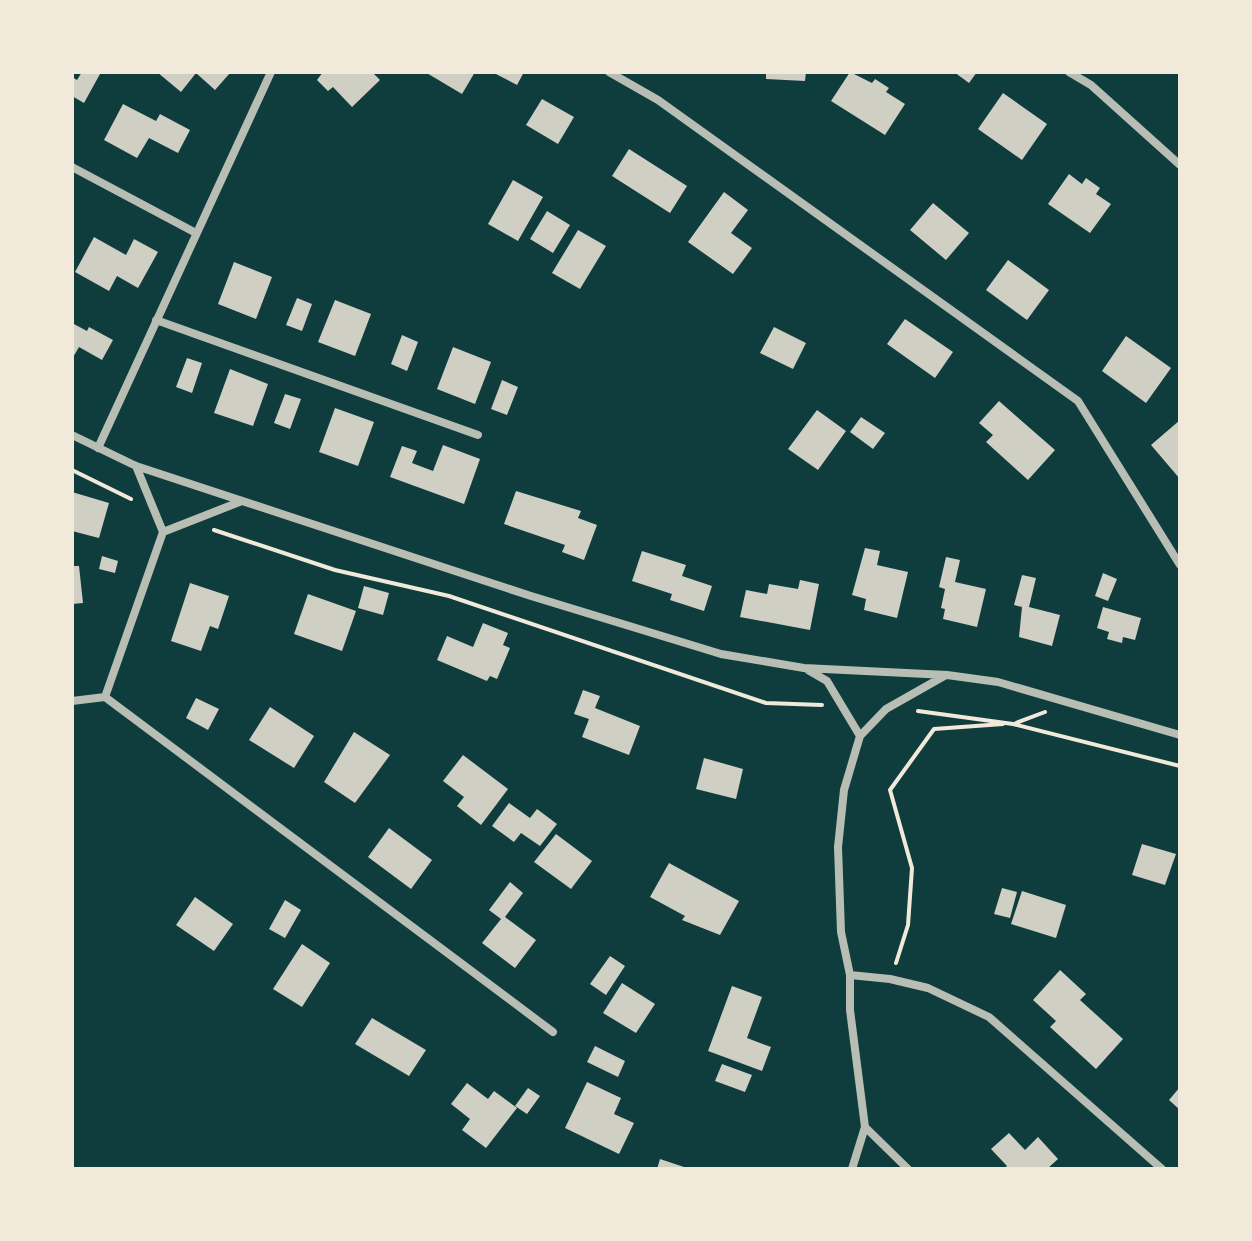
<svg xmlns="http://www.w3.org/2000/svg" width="1252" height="1241" viewBox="0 0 1252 1241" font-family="Overpass,sans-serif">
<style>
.building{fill:#cfcfc3}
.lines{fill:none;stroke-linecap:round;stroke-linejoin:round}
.path{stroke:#f1e9da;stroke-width:4}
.minor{stroke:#b8beb3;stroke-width:8}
</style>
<rect width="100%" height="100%" fill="#0f3d3e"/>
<path class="building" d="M82,72L100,74L84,103L72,96V77L77,80Z
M157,72H228L230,73L215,90L196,73L181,92Z
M323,72H372L380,80L352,107L333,87L328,91L317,80Z
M425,72H475L462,94Z
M492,72H524L517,85Z
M766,72H806L805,81L766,79Z
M850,72L872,83L875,79L889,88L886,92L905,104L885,135L831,101Z
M954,72H977L969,83Z
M1003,93L1047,124L1022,160L978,129Z
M542,99L574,117L558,144L526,125Z
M123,104L156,121L160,114L190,130L178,153L149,138L137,158L104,140Z
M629,149L687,186L670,213L612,176Z
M1069,174L1082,184L1086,178L1100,188L1096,194L1111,204L1090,233L1048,204Z
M513,180L543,197L518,241L488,224Z
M724,192L748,210L731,233L752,248L733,274L688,242Z
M933,203L969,233L946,260L910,230Z
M547,211L570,225L553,253L530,239Z
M578,230L606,246L580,289L552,273Z
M94,237L126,255L134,239L158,252L138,288L117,276L109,291L75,272Z
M1008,260L1049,290L1027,320L986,290Z
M234,262L272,277L256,319L218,304Z
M297,298L312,304L302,331L286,325Z
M335,300L371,314L355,356L318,342Z
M905,319L953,352L935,378L887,344Z
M72,323L87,331L89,327L113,340L102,360L79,347L72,359Z
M774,327L806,343L793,369L760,353Z
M402,335L418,342L407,371L391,364Z
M1126,336L1171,368L1146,403L1102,371Z
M453,347L491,362L475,404L437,389Z
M187,358L202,363L192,393L176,387Z
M230,369L268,384L253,426L214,413Z
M502,380L518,387L507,415L491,409Z
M285,394L301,399L290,429L274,423Z
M999,401L1055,450L1028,480L986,442L993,435L979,423Z
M335,408L374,422L358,466L319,452Z
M817,410L846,431L818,470L788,449Z
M861,417L885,433L873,449L850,432Z
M1180,420V479L1151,445Z
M443,445L480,459L464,504L390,477L402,446L417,451L412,463L433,471Z
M516,491L581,511L578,518L597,525L584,560L562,552L565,545L504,524Z
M72,492L109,503L99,538L72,531Z
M865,548L880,551L877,565L908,572L897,618L864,610L866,599L852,595Z
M642,551L686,565L682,576L712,586L704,611L670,600L672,594L632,581Z
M102,556L118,561L115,573L99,569Z
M946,557L960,560L955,582L986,589L977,627L943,619L945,609L941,608L945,589L939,587Z
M72,566H79L83,603L72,604Z
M1103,573L1117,579L1108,601L1095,596Z
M1022,575L1036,578L1029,607L1060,615L1052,646L1019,637L1022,607L1014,605Z
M800,580L819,584L810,630L740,617L746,590L767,594L769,584L798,589Z
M190,583L229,596L218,629L210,626L201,651L171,641Z
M364,586L389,593L383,615L358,608Z
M308,594L356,611L342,651L294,634Z
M1103,607L1141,618L1135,640L1123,637L1122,643L1107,639L1109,632L1097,628Z
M483,623L508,633L503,645L510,648L497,679L490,676L487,681L437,660L447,636L473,647Z
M583,690L600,696L595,708L640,726L629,755L582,737L589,719L574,714Z
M196,698L219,709L208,730L186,718Z
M270,707L314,736L294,768L249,740Z
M354,732L390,755L355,803L324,782Z
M463,755L508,789L481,825L457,806L464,797L443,781Z
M704,758L743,769L736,799L696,789Z
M509,803L530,818L537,809L557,824L540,846L521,833L514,842L492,826Z
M389,828L432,860L411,889L368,857Z
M556,834L592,861L571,889L534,862Z
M1142,844L1176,854L1165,885L1132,875Z
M669,863L739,901L720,935L682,920L685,916L650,897Z
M510,882L523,893L505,917L536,940L515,968L482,943L501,919L489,910Z
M1002,888L1017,892L1010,918L994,914Z
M1022,891L1066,905L1056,938L1011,924Z
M195,897L233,924L214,951L176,925Z
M285,900L301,910L285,938L269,929Z
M302,944L330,963L302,1007L273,989Z
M610,956L625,966L606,995L590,984Z
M1060,970L1086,994L1080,1000L1123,1039L1096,1069L1050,1027L1056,1021L1033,1000Z
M622,983L655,1004L636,1033L603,1013Z
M732,986L762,997L747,1038L771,1047L762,1071L708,1051Z
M372,1018L426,1050L409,1076L355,1044Z
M595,1046L625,1061L618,1077L587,1062Z
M722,1064L752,1075L745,1092L715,1081Z
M587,1082L621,1098L614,1114L634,1123L619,1154L565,1128Z
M467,1083L488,1099L494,1091L517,1108L486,1148L462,1130L470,1119L451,1104Z
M1180,1087V1110L1169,1100Z
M528,1088L540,1096L527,1114L515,1106Z
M1009,1133L1025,1150L1038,1137L1058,1159L1047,1169H1004L1007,1166L991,1149Z
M660,1159L687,1168V1169H657Z"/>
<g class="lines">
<path class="path" d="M72,470L131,499
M214,530L335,570L449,596L766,703L822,705
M918,711L1013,724L1180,766
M1016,723L1045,712
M896,963L908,925L912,868L890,790L934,729L1003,724"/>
<path class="minor" d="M609,72L658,100L1078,401L1180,565
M1069,72L1091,85L1180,165
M72,167L196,233
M156,320L478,435
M72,435L136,466L531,596L721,654L804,668L947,675L998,682L1180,735
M98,448L271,72
M136,466L163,532
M242,501L163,532L105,697L553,1032
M808,670L827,681L860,736
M72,701L105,697
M850,975L890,979L928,988L989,1017L1162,1169
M865,1127L908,1169
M852,1169L865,1127L850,1010V975L841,932L838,847L844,790L860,736L886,709L946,675"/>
</g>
<rect width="1252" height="1241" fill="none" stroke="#f1e9da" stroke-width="148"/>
</svg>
